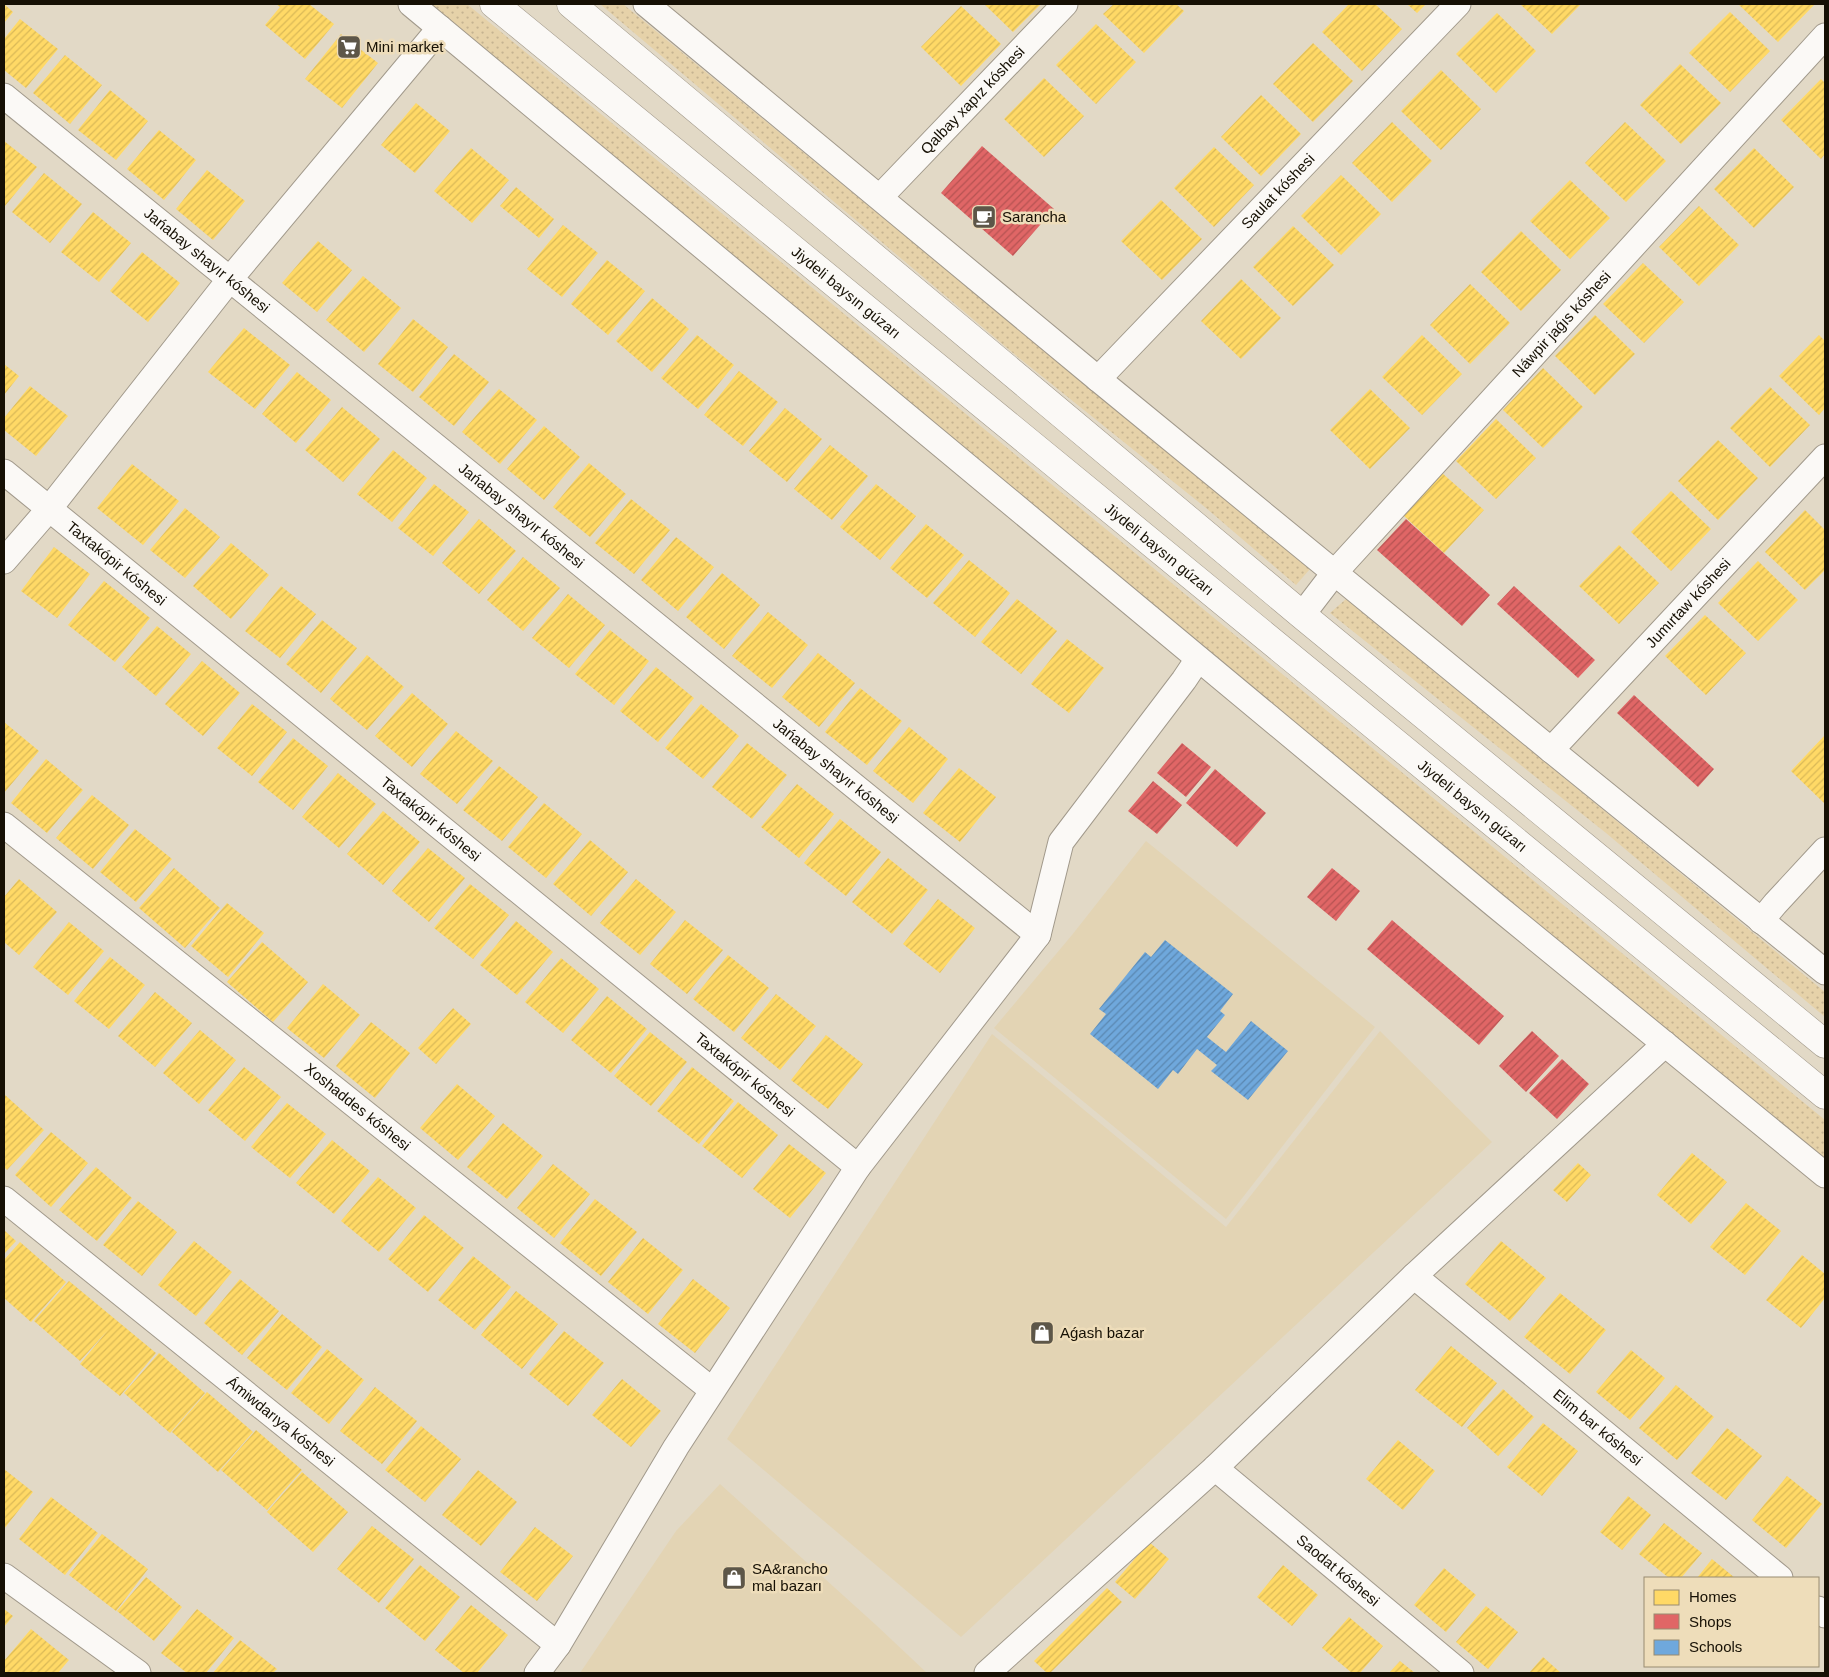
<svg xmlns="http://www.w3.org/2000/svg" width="1829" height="1677" viewBox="0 0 1829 1677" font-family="Helvetica,sans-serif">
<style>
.built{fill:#e3d4b4}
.grass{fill:url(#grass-dots)}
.homes{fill:url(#homes-hatch)}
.shops{fill:url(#shops-hatch)}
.schools{fill:url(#schools-hatch)}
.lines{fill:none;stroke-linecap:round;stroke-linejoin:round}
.street-casing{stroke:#a1998b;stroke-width:27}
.primary-casing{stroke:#a1998b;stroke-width:29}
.street{stroke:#fbf9f6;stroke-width:25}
.primary{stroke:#fbf9f6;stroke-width:28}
.labels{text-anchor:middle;stroke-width:5;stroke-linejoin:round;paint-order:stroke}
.poi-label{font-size:15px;fill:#161004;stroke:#eeddba;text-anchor:start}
.street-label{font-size:15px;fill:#161004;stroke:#eeddba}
</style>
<defs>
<pattern id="grass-dots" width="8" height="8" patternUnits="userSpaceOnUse" patternTransform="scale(1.25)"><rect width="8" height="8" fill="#e6d2a9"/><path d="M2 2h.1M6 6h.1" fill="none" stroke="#c5b390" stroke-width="1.8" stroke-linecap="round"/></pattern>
<pattern id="homes-hatch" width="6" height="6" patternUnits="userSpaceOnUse" patternTransform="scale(1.25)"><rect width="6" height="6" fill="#ffd966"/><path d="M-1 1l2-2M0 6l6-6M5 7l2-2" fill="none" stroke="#dab957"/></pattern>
<pattern id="shops-hatch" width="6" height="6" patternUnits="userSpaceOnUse" patternTransform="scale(1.25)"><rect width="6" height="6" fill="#e06666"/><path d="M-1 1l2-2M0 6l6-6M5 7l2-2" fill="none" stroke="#b55352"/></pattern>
<pattern id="schools-hatch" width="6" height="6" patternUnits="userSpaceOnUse" patternTransform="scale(1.25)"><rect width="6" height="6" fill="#6fa8dc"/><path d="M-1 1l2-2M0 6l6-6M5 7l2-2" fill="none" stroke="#5a87b0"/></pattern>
</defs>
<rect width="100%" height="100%" fill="#e2d9c6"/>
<path class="built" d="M1146,841L1375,1027L1226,1219L994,1028L1072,935Z
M1380,1031L1492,1142L961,1637L727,1439L992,1034L1226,1227Z
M720,1484L876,1625L927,1673H580L676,1531Z"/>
<path class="grass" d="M429,4H467L1825,1120V1162L1181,630Z
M600,4H623L1310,569L1296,585L1206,508L1013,353Z
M1346,599L1825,992V1017L1606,833L1330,613Z"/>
<path class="homes" d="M4,4L13,12L4,23Z
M276,4H309L334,24L305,59L265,25L280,7Z
M984,4H1041L1013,32Z
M1114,4H1176L1184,11L1144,53L1103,14Z
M1349,4H1375L1402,29L1362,71L1322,32Z
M1407,4H1426L1417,13Z
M1520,4H1581L1552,34Z
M1738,4H1815L1778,42Z
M961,6L1001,44L961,86L921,47Z
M1730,12L1770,51L1730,92L1689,53Z
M1497,13L1536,51L1496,93L1456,54Z
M20,19L58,49L26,88L4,70V39Z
M1096,24L1136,62L1096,104L1056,65Z
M341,34L378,63L342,108L305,79Z
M1313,43L1353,81L1313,122L1273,84Z
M65,55L102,85L70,124L33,93Z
M1680,64L1721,103L1681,144L1640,105Z
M1441,70L1481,109L1441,150L1401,111Z
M1044,78L1084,116L1044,157L1004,119Z
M1821,79L1825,83V154L1821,159L1781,120Z
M110,90L148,121L116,160L78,130Z
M1261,95L1301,134L1261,176L1221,137Z
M416,103L450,131L415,173L381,145Z
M1392,122L1432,161L1392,202L1352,163Z
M1625,122L1666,161L1626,202L1585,163Z
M159,130L196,160L164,200L127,169Z
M4,141L37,167L5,206L4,205Z
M1214,147L1254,185L1214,227L1174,188Z
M471,148L509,180L472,223L434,191Z
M1754,148L1794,187L1754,228L1714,189Z
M207,170L245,201L213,240L176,209Z
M44,173L82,204L50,243L12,212Z
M1341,175L1381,214L1341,255L1301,216Z
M1570,180L1610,218L1570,259L1530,221Z
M516,187L554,219L539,238L500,206Z
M1161,200L1202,239L1162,280L1121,241Z
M1699,206L1739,245L1699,286L1659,247Z
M93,212L131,243L99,282L61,252Z
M563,225L598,253L562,297L527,269Z
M1293,226L1334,265L1293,306L1253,267Z
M1521,231L1561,270L1521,311L1481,272Z
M318,241L352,270L317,312L282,283Z
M142,252L180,283L148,322L110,291Z
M607,260L645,291L608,335L571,304Z
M1643,263L1684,302L1644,343L1603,304Z
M363,276L401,308L364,352L326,320Z
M1241,279L1281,318L1241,359L1201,321Z
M1470,284L1510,323L1470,364L1430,325Z
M652,298L689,329L652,372L616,341Z
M1595,315L1635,354L1595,395L1555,356Z
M413,319L448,347L413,392L378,364Z
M244,328L290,365L255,409L208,372Z
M697,335L734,365L698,409L661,378Z
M1422,335L1462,374L1422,415L1382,377Z
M1819,335L1825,341V408L1819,415L1779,376Z
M454,354L489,382L454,426L419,397Z
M4,364L19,376L4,395Z
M1543,368L1583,407L1543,448L1503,410Z
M739,371L778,402L743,446L704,415Z
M297,372L331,400L296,443L262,414Z
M30,386L68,416L36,456L4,430V418Z
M1770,387L1810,425L1770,467L1730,428Z
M499,389L537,420L500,464L462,432Z
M1370,389L1410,428L1370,469L1330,430Z
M342,407L380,439L343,482L305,450Z
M785,408L822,439L787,482L749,451Z
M1496,419L1536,458L1496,499L1456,461Z
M544,426L580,457L544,500L507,469Z
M1718,440L1758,478L1718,520L1678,481Z
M830,445L868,476L832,520L794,489Z
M393,450L427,478L392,522L357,494Z
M589,463L626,494L590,537L553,507Z
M132,464L179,501L143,545L97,508Z
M1442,473L1484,510L1444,553L1403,515Z
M434,484L469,512L433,556L398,528Z
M876,484L916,516L880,560L840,527Z
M1671,491L1711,529L1671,571L1631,532Z
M631,499L670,530L634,574L595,543Z
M185,508L220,537L185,578L150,550Z
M1805,510L1825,530V570L1805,590L1765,552Z
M479,519L516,551L479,594L442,563Z
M926,524L964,555L927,598L890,568Z
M676,537L714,567L678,611L641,580Z
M231,543L269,575L231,619L193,586Z
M1619,545L1659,583L1619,624L1579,586Z
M54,547L90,574L57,618L21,591Z
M523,557L560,588L523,631L487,600Z
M969,560L1010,593L975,637L933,603Z
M1758,561L1798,600L1758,641L1718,603Z
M722,573L760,605L724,649L686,617Z
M104,581L150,618L115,662L68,625Z
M281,586L316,614L280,658L245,631Z
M568,594L605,625L569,668L532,638Z
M1017,599L1057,631L1021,674L981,642Z
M768,612L808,645L772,688L732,656Z
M1705,615L1746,653L1706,695L1665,656Z
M322,620L357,648L321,693L286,664Z
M157,626L191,654L156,696L122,667Z
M610,630L649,661L614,705L575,674Z
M1067,639L1104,668L1069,713L1031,684Z
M818,653L855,683L819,727L782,697Z
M367,655L404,687L367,730L330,699Z
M202,661L240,693L203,736L165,704Z
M656,667L694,698L658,742L620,711Z
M860,688L902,721L867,765L825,732Z
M412,693L448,724L412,767L375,736Z
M252,704L287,732L252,776L217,748Z
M701,704L739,736L703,779L665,748Z
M4,722L39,751L4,793Z
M909,727L948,759L913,803L873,771Z
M456,731L493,761L457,804L420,774Z
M1825,735V804L1791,771Z
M293,738L328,766L293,810L258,782Z
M747,743L787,775L752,819L712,787Z
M46,759L83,790L47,833L11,803Z
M499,766L538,797L502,841L463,810Z
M959,768L996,797L960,842L923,813Z
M338,773L376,804L339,848L302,817Z
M797,784L834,814L799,858L761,827Z
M92,795L129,825L93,869L56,838Z
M544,803L582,834L546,878L508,847Z
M383,811L420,842L383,885L347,854Z
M840,819L881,852L846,896L804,863Z
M135,829L172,859L136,902L100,872Z
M590,840L628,872L591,916L553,884Z
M428,848L465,878L429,922L392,891Z
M888,858L928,890L892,934L852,902Z
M174,868L220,908L185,948L139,908Z
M19,879L57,912L19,955L4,942V897Z
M636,879L676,912L640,955L600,923Z
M470,884L509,915L473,959L434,928Z
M938,899L975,928L940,973L903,944Z
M227,903L264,933L228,977L191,946Z
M685,920L723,950L687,994L650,964Z
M516,921L553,952L517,995L480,965Z
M69,922L104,951L68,995L33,967Z
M262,942L308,982L273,1022L227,982Z
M728,955L769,988L734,1032L693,999Z
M110,957L145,985L109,1029L74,1001Z
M561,958L599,989L563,1033L525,1002Z
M323,984L360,1015L324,1058L287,1028Z
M155,992L192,1023L155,1067L118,1036Z
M776,994L816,1026L780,1070L741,1038Z
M607,996L647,1029L611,1073L571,1040Z
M453,1008L471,1024L436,1064L418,1048Z
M371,1022L410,1053L375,1098L336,1066Z
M200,1030L236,1060L199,1104L163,1073Z
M650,1032L687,1062L651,1106L614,1076Z
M826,1035L863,1064L828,1109L791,1080Z
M244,1067L281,1097L245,1141L208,1110Z
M692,1067L734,1101L699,1144L657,1111Z
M457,1084L495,1116L458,1160L420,1128Z
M5,1095L44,1130L7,1170L4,1167V1097Z
M738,1102L778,1135L742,1178L702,1146Z
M287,1103L326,1134L290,1178L251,1147Z
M503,1123L543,1156L507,1199L467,1167Z
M51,1132L88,1163L51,1207L15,1175Z
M332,1140L370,1171L334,1214L296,1183Z
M789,1144L826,1173L790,1218L753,1189Z
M1692,1153L1727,1182L1691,1224L1657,1195Z
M1578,1163L1591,1175L1567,1202L1553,1190Z
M553,1164L590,1194L554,1238L517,1208Z
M96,1167L132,1198L97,1241L59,1210Z
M378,1177L416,1208L379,1252L341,1221Z
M595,1199L637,1232L601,1276L560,1243Z
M138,1201L177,1232L142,1276L103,1245Z
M1746,1203L1781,1231L1745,1275L1710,1247Z
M424,1215L464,1248L428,1292L388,1259Z
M4,1230L16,1241L4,1254Z
M643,1238L683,1270L648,1314L608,1282Z
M194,1241L232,1272L196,1316L158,1285Z
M1501,1241L1546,1278L1510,1321L1465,1284Z
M20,1242L66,1282L31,1322L4,1298V1260Z
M1802,1255L1825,1274V1298L1801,1328L1766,1300Z
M473,1256L511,1287L475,1330L438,1300Z
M240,1279L279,1311L242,1355L204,1323Z
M693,1279L730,1308L695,1353L658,1324Z
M69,1281L156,1353L120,1396L80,1364L108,1330L80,1361L34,1321Z
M516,1291L558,1324L522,1369L481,1335Z
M1560,1293L1606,1330L1570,1374L1524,1337Z
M282,1314L322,1347L287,1390L247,1358Z
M564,1331L604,1363L568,1406L529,1374Z
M1451,1346L1497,1383L1462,1427L1415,1390Z
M327,1349L364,1380L329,1424L291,1393Z
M1631,1350L1665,1378L1630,1420L1596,1392Z
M159,1353L205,1393L170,1433L124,1393Z
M622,1379L661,1411L631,1447L592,1415Z
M1676,1385L1714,1417L1677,1460L1639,1428Z
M375,1387L417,1421L382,1464L340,1431Z
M1503,1389L1534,1417L1498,1456L1467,1428Z
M207,1392L253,1432L218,1472L172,1432Z
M1543,1423L1578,1451L1542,1496L1507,1467Z
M421,1426L461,1459L425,1502L385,1470Z
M1727,1428L1762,1456L1726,1500L1691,1473Z
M256,1430L302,1470L267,1510L221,1470Z
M1398,1440L1435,1471L1403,1510L1366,1479Z
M4,1469L33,1492L4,1529Z
M478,1470L517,1502L481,1546L442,1515Z
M302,1472L348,1512L313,1552L267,1512Z
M1787,1476L1822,1504L1786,1548L1752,1520Z
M1628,1496L1651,1515L1622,1550L1600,1532Z
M51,1497L98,1533L65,1575L19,1539Z
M1664,1523L1702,1553L1681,1578H1669L1639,1554Z
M372,1526L414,1559L379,1603L337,1569Z
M535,1527L573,1556L537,1601L500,1572Z
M102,1534L148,1569L116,1611L69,1575Z
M1149,1542L1169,1559L1135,1599L1115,1582Z
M1712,1559L1735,1578H1697Z
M420,1565L460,1597L425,1641L385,1608Z
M1283,1565L1318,1595L1292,1626L1257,1597Z
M1444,1568L1476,1595L1446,1632L1414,1605Z
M146,1577L182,1607L154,1641L117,1611Z
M1107,1588L1122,1602L1050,1673H1047L1034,1661Z
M471,1605L508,1635L477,1673H464L435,1650Z
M1486,1606L1518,1632L1488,1669L1456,1642Z
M4,1609L13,1616L4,1627Z
M197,1609L234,1638L206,1673H187L161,1653Z
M1349,1617L1383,1646L1360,1673H1352L1322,1648Z
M31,1629L69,1660L58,1673H4V1661Z
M240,1640L277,1669L273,1673H213Z
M1543,1657L1561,1673H1529Z
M1400,1661L1415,1673H1389Z"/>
<path class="shops" d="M982,146L1054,209L1013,256L941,193Z
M1406,519L1490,595L1462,626L1377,550Z
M1514,586L1595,660L1578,678L1497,604Z
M1634,695L1714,769L1698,787L1617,713Z
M1182,743L1211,767L1186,797L1157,773Z
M1215,769L1266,813L1237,847L1186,803Z
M1153,781L1182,805L1157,834L1128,811Z
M1332,868L1360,891L1336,921L1307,897Z
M1392,920L1504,1016L1479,1045L1367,949Z
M1532,1031L1559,1056L1526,1092L1499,1066Z
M1562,1059L1589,1084L1557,1119L1529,1093Z"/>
<path class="schools" d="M1165,940L1233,994L1220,1011L1225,1015L1207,1037L1226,1052L1251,1021L1288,1051L1248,1100L1211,1071L1217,1065L1197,1049L1178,1074L1173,1070L1158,1089L1090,1034L1106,1014L1099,1009L1145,952L1151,957Z"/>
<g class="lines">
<defs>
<g id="street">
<path d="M411,4L1495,905L1825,1175"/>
<path d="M646,4L1098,379L1551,750L1825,972"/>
<path id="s1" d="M4,96L1038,935"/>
<path id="s2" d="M880,197L1065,4"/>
<path id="s3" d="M1098,379L1458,4"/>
<path id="s4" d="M4,472L858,1167"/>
<path d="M4,561L49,509L230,279L440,28"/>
<path id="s5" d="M1302,615L1335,572L1825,36"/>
<path id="s6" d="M1551,750L1825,457"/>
<path id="s7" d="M4,825L712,1390"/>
<path d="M1761,921L1775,904L1825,850"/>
<path id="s8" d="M4,1199L558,1645"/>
<path id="s9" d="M1414,1276L1780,1578"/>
<path id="s10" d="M1215,1468L1461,1673"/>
<path d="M4,1576L138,1673"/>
<path d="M1818,1609L1825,1615"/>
<path d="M537,1673L558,1645L676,1447L858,1167L1038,935L1061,842L1184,680L1198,659"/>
<path d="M987,1673L1215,1468L1414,1276L1665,1044"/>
</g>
<g id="primary">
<path id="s11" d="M494,4L1825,1095"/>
<path d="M571,4L1302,615L1825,1044"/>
</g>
</defs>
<use href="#street" class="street-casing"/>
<use href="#primary" class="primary-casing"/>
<use href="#street" class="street"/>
<use href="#primary" class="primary"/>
</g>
<defs>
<symbol id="supermarket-square" viewBox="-11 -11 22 22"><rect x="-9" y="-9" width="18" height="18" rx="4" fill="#5d5648" stroke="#eeddba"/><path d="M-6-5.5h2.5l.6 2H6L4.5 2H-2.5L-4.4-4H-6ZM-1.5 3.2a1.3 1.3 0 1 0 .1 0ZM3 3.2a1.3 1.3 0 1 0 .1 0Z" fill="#fff"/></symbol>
<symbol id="cafe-square" viewBox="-11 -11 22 22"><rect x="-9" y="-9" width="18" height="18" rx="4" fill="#5d5648" stroke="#eeddba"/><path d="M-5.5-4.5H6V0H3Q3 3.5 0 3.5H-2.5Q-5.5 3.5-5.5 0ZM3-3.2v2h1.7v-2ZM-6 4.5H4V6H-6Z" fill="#fff"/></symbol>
<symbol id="shop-square" viewBox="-11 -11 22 22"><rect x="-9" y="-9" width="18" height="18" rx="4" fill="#5d5648" stroke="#eeddba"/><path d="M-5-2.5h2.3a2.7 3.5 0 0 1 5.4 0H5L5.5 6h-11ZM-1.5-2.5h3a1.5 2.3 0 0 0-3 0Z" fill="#fff"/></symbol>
</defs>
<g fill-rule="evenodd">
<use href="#supermarket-square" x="335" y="33" width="28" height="28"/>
<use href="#cafe-square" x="970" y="203" width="28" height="28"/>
<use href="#shop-square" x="1028" y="1319" width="28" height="28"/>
<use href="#shop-square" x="720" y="1564" width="28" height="28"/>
</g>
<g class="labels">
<g class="poi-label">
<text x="366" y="52">Mini market</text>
<text x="1002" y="222">Sarancha</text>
<text x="1060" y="1338">Aǵash bazar</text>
<text x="752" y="1574">SA&amp;rancho<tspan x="752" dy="17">mal bazarı</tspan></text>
</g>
<g class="street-label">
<text dy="5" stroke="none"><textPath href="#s2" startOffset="134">Qalbay xapız kóshesi</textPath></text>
<text dy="5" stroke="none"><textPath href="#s3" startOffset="260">Saulat kóshesi</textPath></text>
<text dy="5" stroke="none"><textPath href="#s1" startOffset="261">Jańabay shayır kóshesi</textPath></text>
<text dy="5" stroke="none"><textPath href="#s11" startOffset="455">Jiydeli baysın gúzarı</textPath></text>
<text dy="5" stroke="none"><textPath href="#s5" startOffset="390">Náwpir jaǵıs kóshesi</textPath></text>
<text dy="5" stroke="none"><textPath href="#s1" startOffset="666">Jańabay shayır kóshesi</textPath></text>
<text dy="5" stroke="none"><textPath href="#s11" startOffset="860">Jiydeli baysın gúzarı</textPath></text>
<text dy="5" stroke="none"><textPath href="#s4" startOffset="145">Taxtakópir kóshesi</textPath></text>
<text dy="5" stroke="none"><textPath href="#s6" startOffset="201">Jumırtaw kóshesi</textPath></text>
<text dy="5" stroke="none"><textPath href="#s1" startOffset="1071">Jańabay shayır kóshesi</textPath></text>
<text dy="5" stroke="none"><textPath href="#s11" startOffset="1265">Jiydeli baysın gúzarı</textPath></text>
<text dy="5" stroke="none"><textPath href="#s4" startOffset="550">Taxtakópir kóshesi</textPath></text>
<text dy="5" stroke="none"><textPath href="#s4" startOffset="955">Taxtakópir kóshesi</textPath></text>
<text dy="5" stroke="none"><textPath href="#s7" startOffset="452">Xoshaddes kóshesi</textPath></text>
<text dy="5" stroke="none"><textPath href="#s8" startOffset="355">Ámiwdarıya kóshesi</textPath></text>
<text dy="5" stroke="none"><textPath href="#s9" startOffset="238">Elim bar kóshesi</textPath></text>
<text dy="5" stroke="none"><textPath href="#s10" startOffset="160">Saodat kóshesi</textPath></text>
</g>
</g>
<rect width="1829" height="1677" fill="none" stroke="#161004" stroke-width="10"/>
<rect x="1644" y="1577" width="175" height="90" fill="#eeddba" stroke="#988b71"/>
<rect x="1654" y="1590" width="25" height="15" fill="#ffd966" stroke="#988b71"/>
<text x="1689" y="1602" font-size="15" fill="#161004">Homes</text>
<rect x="1654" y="1614" width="25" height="15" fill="#e06666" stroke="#988b71"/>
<text x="1689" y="1627" font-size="15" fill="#161004">Shops</text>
<rect x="1654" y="1640" width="25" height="15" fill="#6fa8dc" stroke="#988b71"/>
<text x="1689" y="1652" font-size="15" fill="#161004">Schools</text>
</svg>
